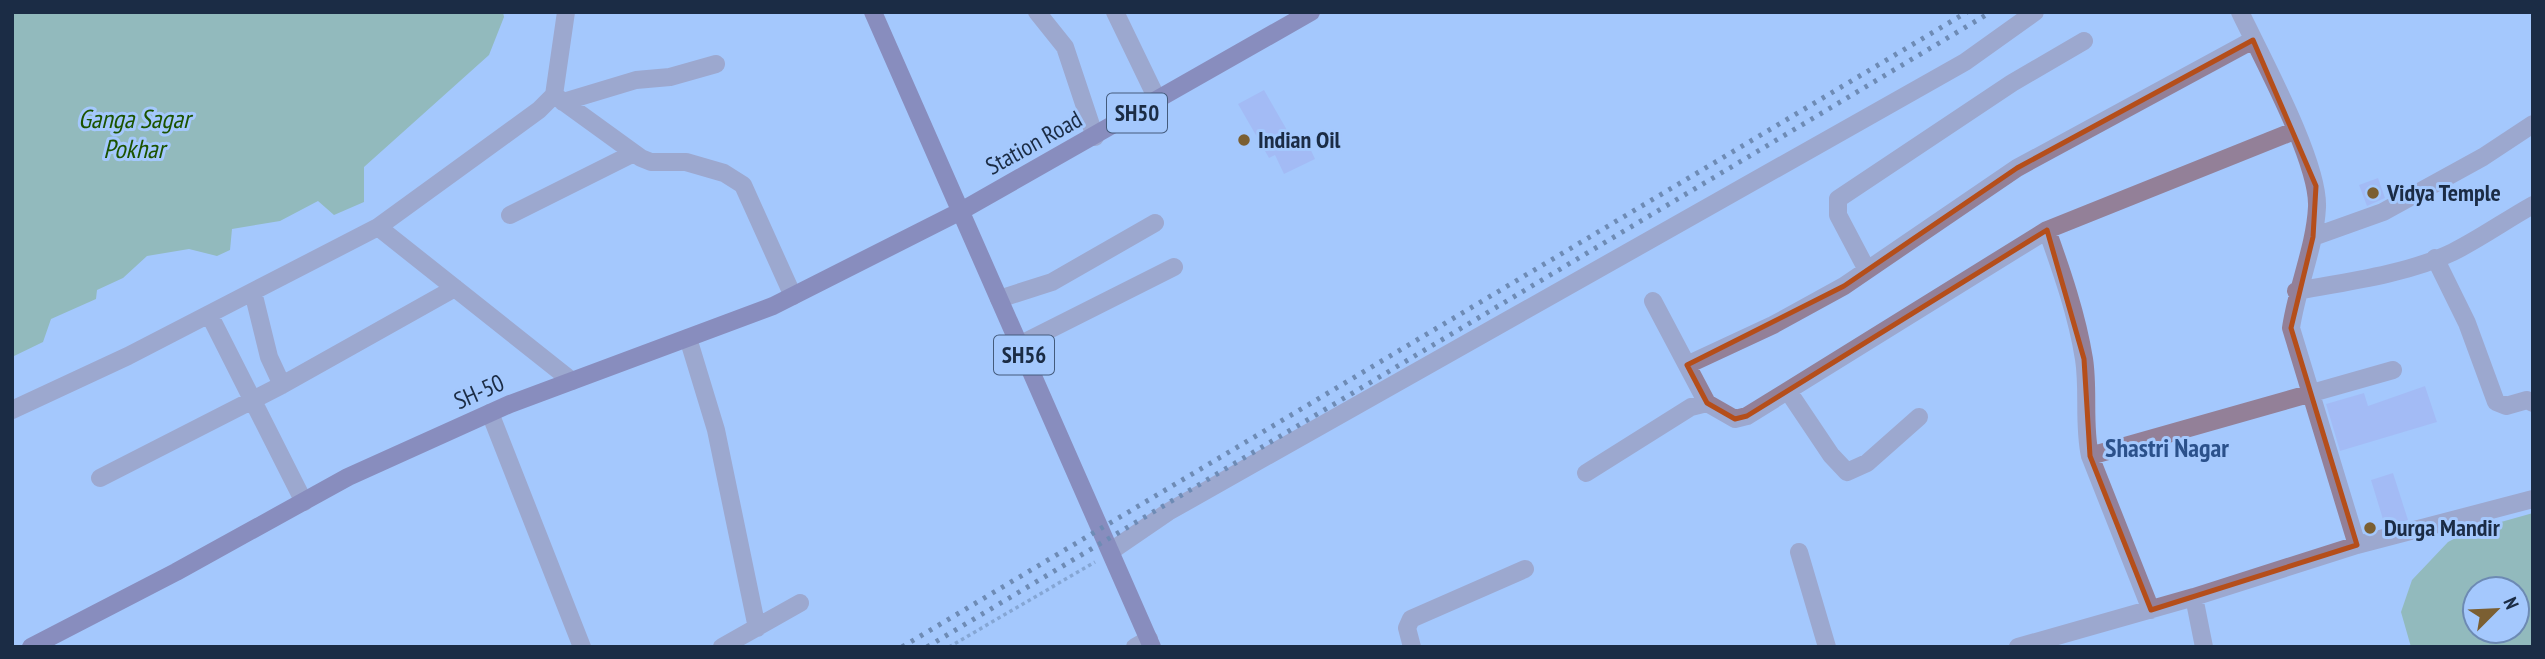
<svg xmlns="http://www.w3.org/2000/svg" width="2545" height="659" viewBox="0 0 2545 659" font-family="'PT Sans Narrow',sans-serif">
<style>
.water{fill:#7da86f;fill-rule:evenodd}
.building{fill:#a3acec}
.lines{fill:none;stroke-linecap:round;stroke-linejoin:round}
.path{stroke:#617ca3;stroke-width:3.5;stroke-dasharray:3.5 3.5;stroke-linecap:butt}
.street{stroke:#938098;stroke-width:18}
.primary{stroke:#674671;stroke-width:18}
.rail{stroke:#2d415d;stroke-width:5;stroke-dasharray:3.5 7;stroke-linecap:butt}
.marked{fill:none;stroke:#b54e1a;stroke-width:5;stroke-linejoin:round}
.poi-dot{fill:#7b5f32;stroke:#a4c8fd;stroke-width:2.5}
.labels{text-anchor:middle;stroke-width:6;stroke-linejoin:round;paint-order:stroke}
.shield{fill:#a4c8fd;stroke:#445b7c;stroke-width:2}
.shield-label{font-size:23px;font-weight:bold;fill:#1b2c45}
.poi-label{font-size:24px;font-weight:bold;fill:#1b2c45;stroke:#a4c8fd;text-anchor:start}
.street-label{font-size:24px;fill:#1b2c45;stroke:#a4c8fd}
.water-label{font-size:26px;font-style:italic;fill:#1c5300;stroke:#a4c8fd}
.neighbourhood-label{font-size:26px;font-weight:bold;fill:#2b518b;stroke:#a4c8fd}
</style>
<rect width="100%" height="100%" fill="#a4c8fd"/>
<path class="water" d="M12,12H503L504,17L489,55L364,167V202L334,215L318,201L280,221L232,229L230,250L217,256L189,249L147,256L123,278L97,290L96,299L51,319L43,342L12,357Z
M2533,513V647H2411L2401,612L2412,580L2448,542L2469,531ZM2475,589H2517V631H2475Z"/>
<path class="building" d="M1264,90L1299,151L1309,146L1315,159L1284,174L1275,155L1269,158L1238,104Z
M2378,178L2385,198L2367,206L2359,185Z
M2425,386L2437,422L2340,451L2326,404L2364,393L2368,406Z
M2393,473L2408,520L2385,526L2371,480Z"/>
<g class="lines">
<path class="path" d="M949,647L1095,562"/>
<path class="street" d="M1037,12L1065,47L1095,137
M1115,12L1158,101
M2240,12C2261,56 2319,162 2317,207C2315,247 2297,287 2291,328L2357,545
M554,95L641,158L651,162H686L724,173L743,185L793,296
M563,102L636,80L670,77L716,64
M510,215L634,153
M378,227L572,381
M2047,230C2062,272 2077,315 2084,359C2089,391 2083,424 2090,456L2151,610
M2313,237L2383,212L2483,157L2533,124
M2435,258L2467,323L2496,402L2506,406L2527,400L2533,403
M1867,270L1838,215V199L2012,83L2084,41
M2296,291C2346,282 2408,274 2453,252C2481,238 2506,220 2533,205
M253,292L269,357L282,385
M999,299L1052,282L1155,223
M1653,301L1707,403
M209,314L304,502
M688,338L716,430L757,628
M1019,345L1174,267
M1687,365L1773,325L1844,286L2017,168L2253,40
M1788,391L1831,455L1847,472L1867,463L1919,417
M12,410L128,356L378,227L539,110L554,95L566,12
M490,413L582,647
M2090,456L2393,370
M1586,473L1691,407L1707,403L1735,419L1747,416L2047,230L2294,131
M100,478L282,385L455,288
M1111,551L1168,512L1965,62L2035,12
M1799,552L1827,647
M2194,597L2204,647
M722,647L800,603
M1135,647L1149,639
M1412,647L1407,628L1411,619L1525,569
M2018,647L2194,597L2357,545L2533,499"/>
<path class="primary" d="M873,12L1152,647
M31,647L176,572L348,477L510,404L773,306L961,211L1311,12"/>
<path class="rail" d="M902,647L1967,12
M927,647L1991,12"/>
</g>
<path d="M0 0H2545V659H0ZM2253,40L2316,186L2313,237L2291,328L2357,545L2151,610L2090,456L2084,359L2047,230L1747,416L1735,419L1707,403L1687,365L1844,286L2017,168Z" fill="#a4c8fd" fill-opacity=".55" fill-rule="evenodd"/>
<path class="marked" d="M2253,40L2316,186L2313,237L2291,328L2357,545L2151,610L2090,456L2084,359L2047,230L1747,416L1735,419L1707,403L1687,365L1844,286L2017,168Z"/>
<g class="poi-dot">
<circle cx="1244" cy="140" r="7"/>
<circle cx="2373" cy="193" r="7"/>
<circle cx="2370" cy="528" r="7"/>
</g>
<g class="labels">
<g class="shield">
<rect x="1107" y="93.5" width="60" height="39" rx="5"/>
<rect x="994" y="335.5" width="60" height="39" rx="5"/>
</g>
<g class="shield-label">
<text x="1137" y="121">SH50</text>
<text x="1024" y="363">SH56</text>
</g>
<g class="poi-label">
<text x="1258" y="148">Indian Oil</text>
<text x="2387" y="201">Vidya Temple</text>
<text x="2384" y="536">Durga Mandir</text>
</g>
<g class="street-label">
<text transform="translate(1034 143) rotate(-29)" y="8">Station Road</text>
<text transform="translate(479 392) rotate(-24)" y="8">SH-50</text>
</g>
<g class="water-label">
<text x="134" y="128">Ganga Sagar<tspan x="134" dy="30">Pokhar</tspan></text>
</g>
<g class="neighbourhood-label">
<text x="2167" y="457">Shastri Nagar</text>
</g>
</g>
<rect width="2545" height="659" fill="none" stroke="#1b2c45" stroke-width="28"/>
<g transform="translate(2496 610) rotate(66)"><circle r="33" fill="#a4c8fd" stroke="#6d8ab3" stroke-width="2"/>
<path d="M0-5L12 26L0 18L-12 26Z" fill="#7b5f32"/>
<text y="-10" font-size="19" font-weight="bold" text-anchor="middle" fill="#1b2c45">N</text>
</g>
</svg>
